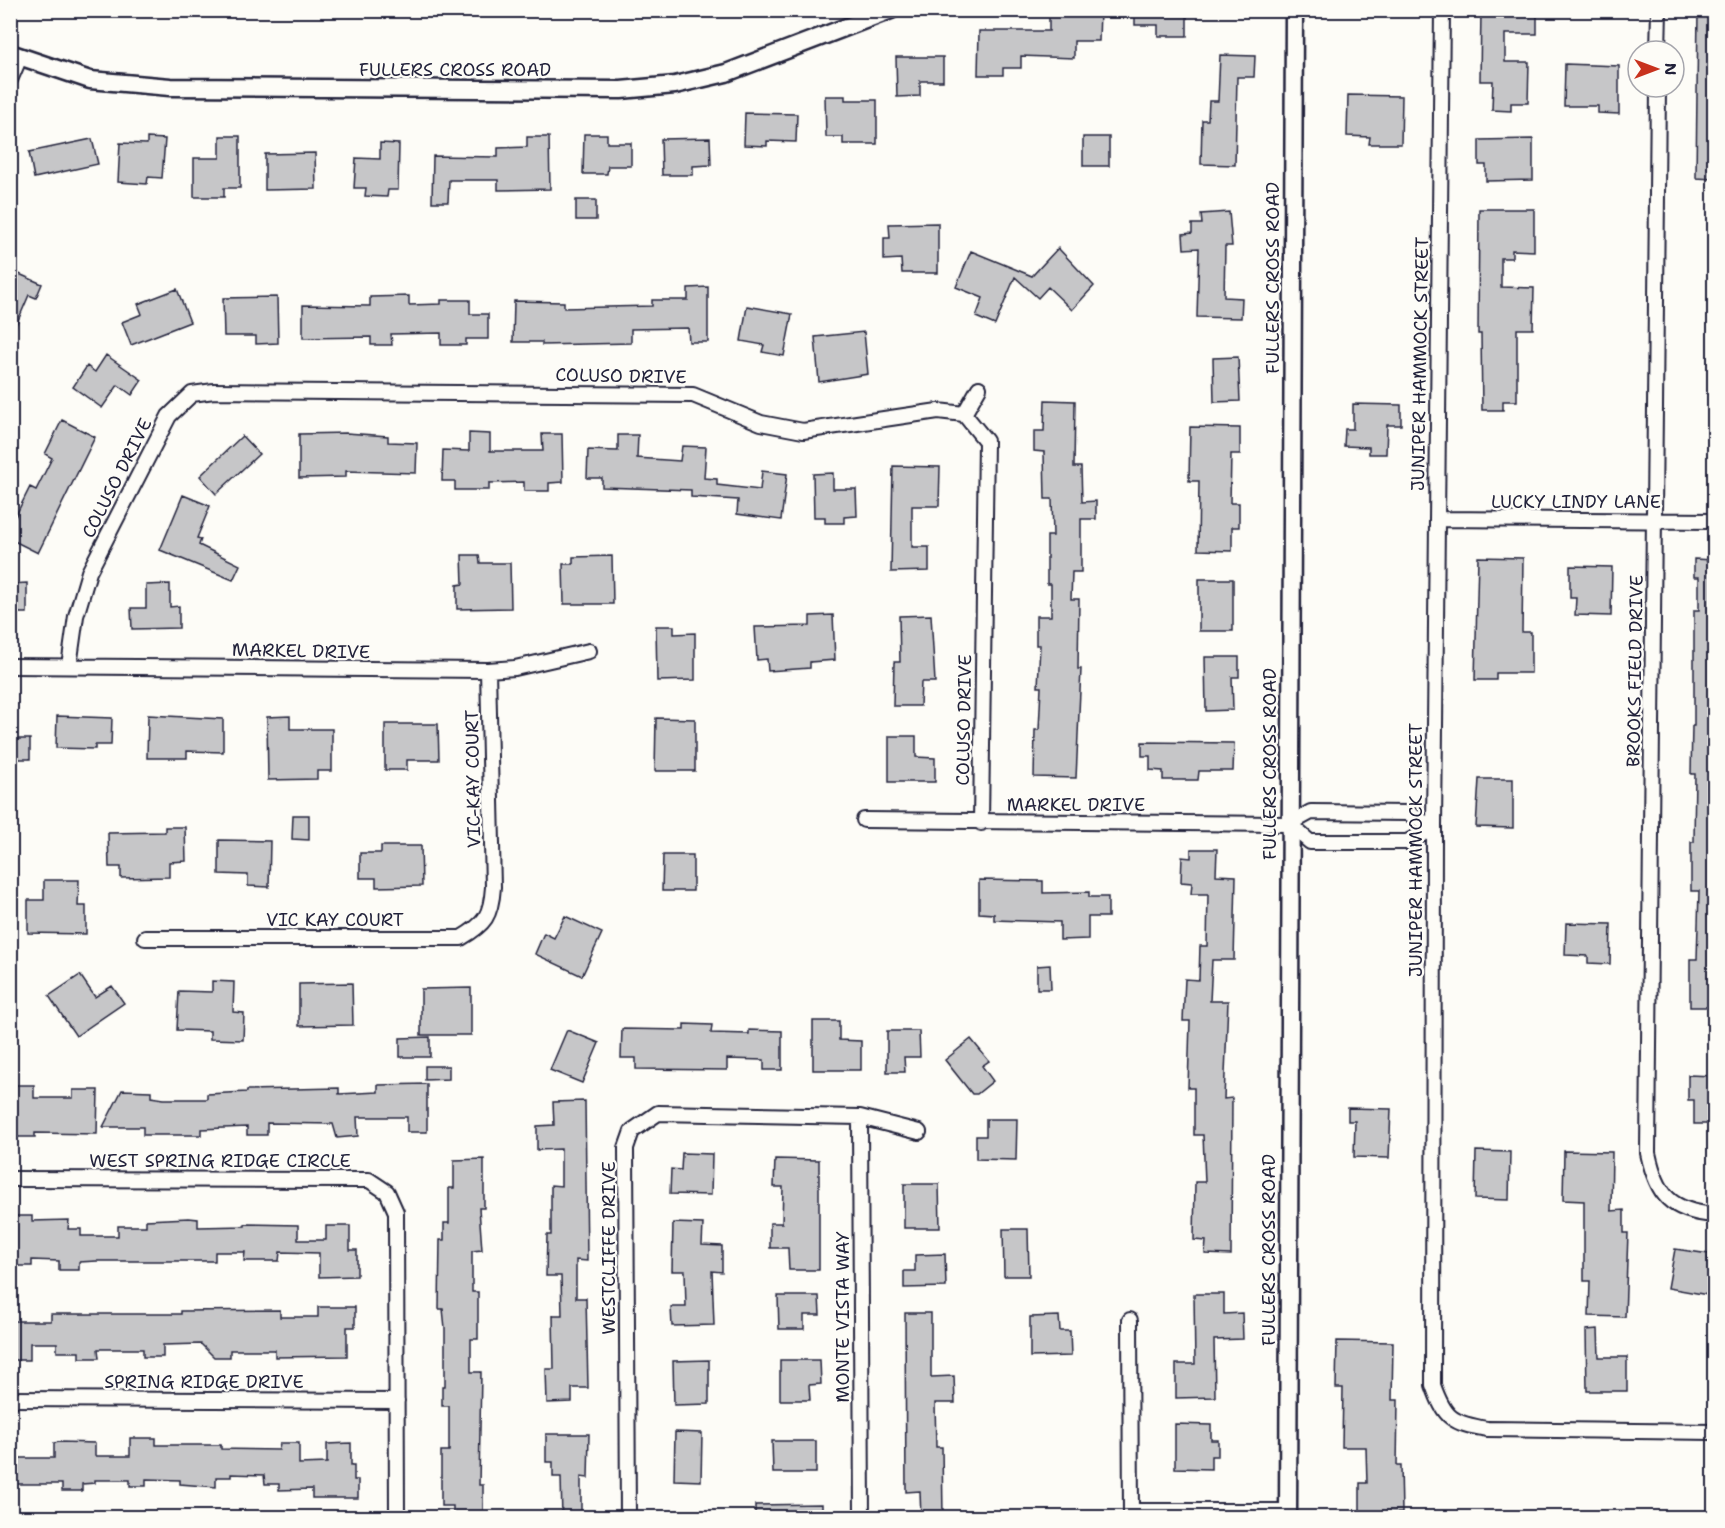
<svg xmlns="http://www.w3.org/2000/svg" width="1725" height="1528" viewBox="0 0 1725 1528" font-family="'Shantell Sans',sans-serif">
<style>
.building{fill:#c6c6c8;stroke:#22223b;stroke-width:1.5}
.lines{fill:none;stroke-linecap:round;stroke-linejoin:round}
.minor-casing{stroke:#22223b;stroke-width:18}
.tertiary-casing{stroke:#22223b;stroke-width:21}
.minor{stroke:#fdfcf7;stroke-width:14}
.tertiary{stroke:#fdfcf7;stroke-width:16}
.labels{text-anchor:middle;stroke-width:4.5;stroke-linejoin:round;paint-order:stroke}
.street-label{font-size:18px;fill:#22223b;stroke:#fdfcf7}
</style>
<rect width="100%" height="100%" fill="#fdfcf7"/>
<filter id="ink" filterUnits="userSpaceOnUse"><feTurbulence type="fractalNoise" baseFrequency=".0167" numOctaves="2"/><feDisplacementMap in="SourceGraphic" scale="12" xChannelSelector="R" yChannelSelector="G"/><feConvolveMatrix kernelMatrix="1 2 1 2 8 2 1 2 1" color-interpolation-filters="sRGB"/></filter>
<g filter="url(#ink)">
<path class="building" d="M1049,10H1100L1099,41H1074V58L1021,56V68H1003V75H978L979,31H1049Z
M1135,10H1187V36H1158V25H1135Z
M1481,10H1537V34H1505V62H1529L1528,103H1511V111L1492,110L1493,81H1480Z
M1698,10H1714V179L1696,178Z
M1220,55L1255,56L1254,77H1237L1235,165L1201,164L1202,120H1208L1209,101H1218Z
M896,57H943V81H920V96L897,97Z
M1565,64L1619,66V114L1598,113V106H1564Z
M1348,95L1402,96L1401,144H1369L1370,137L1347,136Z
M825,96H845V100H877V144H843V137H826Z
M745,113L797,114L796,142L767,141V146L744,145Z
M584,134H607V143H631V166H608L607,174H583Z
M220,136H240V188H224V197H194V158H220Z
M527,137H549L550,189L498,190V180H449L448,202H432L433,156L498,157V148L527,147Z
M1083,137H1109V166H1083Z
M147,138L165,139L162,178L148,177L147,184L118,182L120,143L147,144Z
M710,138L711,165L693,166V175H662L661,139Z
M92,139L98,164L34,178L29,152Z
M1533,139V180L1486,181V165H1479V140Z
M380,143L399,144L398,190H388L387,197L365,196L366,188H354L356,158L380,159Z
M315,153L316,189L265,190V154Z
M576,200H596V220H576Z
M1479,209H1534V251L1512,250V258H1501V287L1534,288L1533,329H1517V401H1503V410H1482L1481,334H1478Z
M1229,212L1232,246H1225L1224,297L1242,298L1241,318L1197,317L1199,248L1184,249L1183,234L1192,233V224H1202L1201,214Z
M938,223V273H902L901,259L884,260V238H890L889,224Z
M1058,248L1094,286L1072,310L1048,287L1038,298L1015,277L995,325L976,317L983,298L956,287L971,251L1032,276Z
M10,270L42,284L36,298L29,295L10,339Z
M708,287V342H689L688,328L631,329V343L542,345V342H513L514,301L564,302V308L652,306V300H688V288Z
M177,289L190,322L131,345L122,322L142,314L138,304Z
M409,296V305L441,304V300H470V314H488V339H466V345H441V333L391,334L392,345H371V337L303,338V305L370,306V297Z
M277,297L278,343L256,344V336H224L223,298Z
M747,306L792,314L784,356L762,352L764,345L741,341Z
M864,332L868,374L819,382L815,337Z
M106,355L142,380L132,395L118,385L102,408L73,387L87,366L95,372Z
M1238,357L1240,401L1214,402L1213,358Z
M1045,400L1075,401L1074,467H1081L1082,502L1096,501V519H1081V572H1072L1071,599H1079L1078,669H1081L1076,778L1034,777L1035,730H1039L1041,687H1038L1040,645H1036V616H1051V584H1047V536H1053L1052,499H1045L1044,452L1034,451V431H1044Z
M1353,404L1401,405V425H1387L1386,454H1369V447L1344,446L1345,429H1353Z
M62,420L95,437L38,553L10,539V527L30,487L36,490L52,458L45,454Z
M1190,427L1240,428V454H1231L1230,503H1239V527H1232V551L1198,550L1199,481H1189Z
M346,433L388,436V442L417,443L416,473L346,471V477L299,478V434Z
M469,433L490,434V451H543L542,434H562L563,482L549,483V491H524V482L489,483V490H455V481H442L443,450L469,451Z
M618,435H638L637,458L680,461L682,446L706,447L704,478L717,479V485L760,490L762,471L787,474L781,520L737,514L738,500L691,497V490L602,487V478H587L588,450L618,451Z
M242,436L259,454L216,494L200,476Z
M893,466L940,467L939,506H912V547H929V571L891,572Z
M833,473V489H856L857,516L844,517V523H825V517H814L813,474Z
M183,495L210,506L197,538L201,539L199,545L240,565L233,580L160,550Z
M462,555H479L480,563H510L511,608L457,609V585L463,584Z
M612,556L613,604H564L563,564H573V557Z
M1478,557L1523,558L1522,632H1531V673H1496V680H1475Z
M1694,559L1714,560V1007H1690V959H1697L1699,891H1691V842H1694L1695,774H1691L1692,726H1694V610H1699V577H1694Z
M1570,566L1612,567L1611,616L1575,615L1576,598H1570Z
M1199,579H1233V631H1199Z
M27,583V613H10V584Z
M170,584V607L179,606V628L132,629L131,608H146V585Z
M833,615L835,660L810,662V668L768,671L767,659L757,660L755,627L810,626V616Z
M931,615L935,682H921L920,706H893L894,662H900L899,616Z
M656,626H674V634L695,633V680L657,681Z
M1205,657H1239V677H1232L1233,710L1206,711Z
M148,715L223,719V752L187,751V758H147Z
M57,716L112,718L111,745H95V749L56,748Z
M290,716V729H332V771H317V779L268,780L267,717Z
M656,718L695,719V771H655Z
M385,724H438L439,760H407V770H385Z
M889,736H916V757L935,758V782H889Z
M10,739H30V759H10Z
M1142,742L1234,743L1233,771H1199L1198,780H1163V771L1150,770V756H1142Z
M1479,779H1513V828L1476,827Z
M293,815H309V840L292,839Z
M165,827H185L186,861L169,862V877L121,878V867H109L108,833L165,832Z
M219,840L270,841L269,887L248,886V875L219,874Z
M381,846H421L422,886L376,887V878H360V853H381Z
M1191,849H1217L1216,875L1236,876L1234,960H1212L1210,1001H1228L1224,1099L1232,1098L1231,1255L1205,1254L1206,1241L1194,1240L1195,1182H1205L1203,1135H1194V1088H1188L1190,1021H1183L1185,979L1199,980L1200,946H1207L1208,894H1191L1192,883L1181,882L1182,857L1191,858Z
M663,855H693V891H662Z
M44,880H79L78,906H86V934L28,933V900H44Z
M979,880L1043,881V893L1089,892V897H1108V917H1088V939L1060,940V922L994,920V914L979,913Z
M565,916L602,933L582,976L535,954L544,933L554,938Z
M1566,923L1611,924L1610,964L1588,963V956L1565,955Z
M1050,965L1051,989H1037V966Z
M80,975L95,997L112,986L124,1003L76,1036L49,996Z
M212,981L234,982L233,1012L244,1013L243,1040L210,1039V1031L177,1030L179,991L212,992Z
M352,983L353,1025L299,1026V984Z
M471,988V1035H421V989Z
M813,1021H839V1040L861,1041V1070H813Z
M684,1024L712,1025L711,1033L749,1034V1030L782,1031V1070H764V1060L727,1059V1070L636,1069V1058H621L622,1029L684,1030Z
M567,1030L599,1043L582,1083L550,1070Z
M887,1031H919L920,1057H904L905,1072H887Z
M430,1037V1057H400V1038Z
M971,1039L989,1061L982,1066L993,1081L977,1094H972L945,1060Z
M425,1066H449V1079L425,1080Z
M1688,1075L1714,1076V1124H1694V1100H1688Z
M427,1084V1132H407V1117H357L358,1136L337,1138L333,1124L267,1123V1135H247V1127L201,1129V1135H143V1127H103L122,1090L151,1091V1097L164,1099H207V1094L247,1092V1090L339,1088V1094L378,1092V1085Z
M10,1085H34V1098H73V1090H98L97,1134L35,1133V1137H12Z
M585,1101L587,1261L576,1260V1298H586L588,1388H572V1402L547,1403L546,1369H554L553,1315H562L561,1276H546L547,1235H551V1185L561,1186V1149L537,1150V1126L554,1125L553,1102Z
M1348,1108L1391,1109L1389,1158L1354,1157L1355,1121H1348Z
M986,1119H1017L1016,1160L976,1159V1136H986Z
M1476,1151L1510,1152L1509,1200L1475,1199Z
M1564,1151L1612,1152L1611,1211L1624,1210V1233H1628L1625,1317L1589,1316L1590,1281H1584V1201L1563,1200Z
M682,1153L712,1154L711,1195L670,1194L671,1169L681,1170Z
M484,1159V1208H479L482,1250L472,1251V1292H478V1339H471V1372H481L479,1485H483V1518H453V1506H441V1451H449V1406H442V1386H445V1328L443,1309H439L440,1240H444V1223H449V1188H454V1160Z
M775,1159L819,1160V1270H789L788,1248H770V1223H782L783,1187H774Z
M904,1184H939L940,1228H904Z
M10,1216H32V1221L69,1220L68,1229H81V1236H118V1226H146V1220L189,1218L198,1219V1227L245,1226V1224L298,1225V1240H326V1226H350V1250H357V1276L319,1277V1253L280,1252L279,1261H244L245,1252H215V1261H97L79,1262V1270H59V1261L32,1260V1266H10Z
M673,1223L703,1224L702,1245L722,1246V1272L712,1271L714,1325L672,1326L671,1307H686L685,1271H672Z
M1003,1229H1028L1029,1276H1004Z
M1675,1249L1709,1254L1708,1259L1714,1260V1296L1668,1288Z
M945,1254L946,1287L904,1288V1271H915V1255Z
M1194,1294H1224V1314L1242,1313L1243,1339L1214,1340L1215,1397L1176,1398V1364H1195Z
M778,1296H819L820,1315H804V1329H779Z
M318,1307H355V1327H347V1356L275,1357V1350H230V1357H214L201,1344L163,1345V1357H143V1349H98L99,1358H79V1352H57V1343H30V1360H10V1321H51V1314H181V1311L280,1310V1317H318Z
M905,1313H931V1377L954,1376L955,1403H935L936,1447H942L943,1518H921L920,1491L906,1492Z
M1059,1316L1060,1331H1070L1071,1356L1030,1357V1317Z
M1598,1329L1599,1357H1627V1391H1587L1586,1330Z
M1337,1341L1393,1342L1392,1400H1398L1397,1466H1401L1402,1513L1360,1514V1483H1367L1366,1447H1342L1343,1388H1336Z
M709,1360V1404L674,1405L673,1361Z
M780,1360H820L821,1384L809,1385L810,1400H780Z
M1175,1424L1211,1425V1440H1218V1456H1211V1469L1175,1468Z
M675,1432L702,1433L701,1481L674,1480Z
M546,1434H589L588,1478L581,1477V1518H562L561,1477H553V1462H546Z
M130,1438H156V1445H221V1449L279,1450L280,1443H299V1464L327,1463V1444L351,1443V1465H354V1480H358V1498H312V1489L279,1490V1484H265L264,1475L231,1474V1477H216V1487L180,1484V1480L146,1479V1486H130V1480H95V1483L82,1484V1491H62V1484H10V1458H54V1443L60,1442L95,1443V1456H130Z
M772,1441H816V1473H773Z
M822,1504V1518H755V1505Z"/>
<g class="lines">
<defs>
<path id="minor" d="M1442,10L1434,828L1433,1385C1445,1419 1452,1423 1487,1429L1714,1432
M1658,51L1659,10
M10,80L20,57
M1658,87L1648,1153C1657,1195 1670,1211 1714,1215
M964,414L979,388
M1437,519L1714,521
M10,666L488,670L515,668L589,651
M69,666L76,616L89,572L169,416L192,394L214,391L693,395L761,423L803,431L938,411L964,414L986,441L981,823
M864,820L1289,824L1311,812L1408,813L1434,828L1407,842H1310L1289,824
M145,938H461C485,924 491,916 493,887L488,670
M860,1117L862,1518
M10,1179L369,1180L387,1192L396,1212L397,1518
M1130,1320L1131,1518
M10,1399L397,1401
M1131,1511H1288
M628,1518L626,1148L632,1131L658,1113L860,1117L919,1132"/>
<path id="tertiary" d="M10,53L90,80L170,87L621,90L675,85L726,73L891,10
M1288,1518L1294,10"/>
</defs>
<use href="#minor" class="minor-casing"/>
<use href="#tertiary" class="tertiary-casing"/>
<use href="#minor" class="minor"/>
<use href="#tertiary" class="tertiary"/>
</g>
</g>
<g class="labels">
<g class="street-label">
<text x="455" y="76">FULLERS CROSS ROAD</text>
<text transform="translate(1273 278) rotate(-90)" y="6">FULLERS CROSS ROAD</text>
<text transform="translate(1420 364) rotate(-89)" y="6">JUNIPER HAMMOCK STREET</text>
<text transform="translate(621 376) rotate(1)" y="6">COLUSO DRIVE</text>
<text transform="translate(117 478) rotate(-63)" y="6">COLUSO DRIVE</text>
<text x="1576" y="508">LUCKY LINDY LANE</text>
<text transform="translate(301 651) rotate(1)" y="6">MARKEL DRIVE</text>
<text transform="translate(1635 671) rotate(-89)" y="6">BROOKS FIELD DRIVE</text>
<text transform="translate(964 720) rotate(-89)" y="6">COLUSO DRIVE</text>
<text transform="translate(1270 764) rotate(-90)" y="6">FULLERS CROSS ROAD</text>
<text transform="translate(473 779) rotate(-91)" y="6">VIC-KAY COURT</text>
<text x="1076" y="811">MARKEL DRIVE</text>
<text transform="translate(1416 850) rotate(-90)" y="6">JUNIPER HAMMOCK STREET</text>
<text x="335" y="926">VIC KAY COURT</text>
<text x="220" y="1167">WEST SPRING RIDGE CIRCLE</text>
<text transform="translate(609 1248) rotate(-90)" y="6">WESTCLIFFE DRIVE</text>
<text transform="translate(1269 1250) rotate(-90)" y="6">FULLERS CROSS ROAD</text>
<text transform="translate(843 1317) rotate(-90)" y="6">MONTE VISTA WAY</text>
<text x="204" y="1388">SPRING RIDGE DRIVE</text>
</g>
</g>
<rect width="1725" height="1528" fill="none" stroke="#fdfcf7" stroke-width="36"/>
<rect x="18" y="18" width="1689" height="1492" fill="none" stroke="#22223b" stroke-width="2" filter="url(#ink)"/>
<g transform="translate(1656 69) rotate(90)"><circle r="28" fill="#fdfcf7" stroke="#a5a5ac" stroke-width="1.5"/>
<path d="M0-4.5L10 22L0 15L-10 22Z" fill="#c8321e"/>
<text y="-9" font-size="16" font-weight="bold" text-anchor="middle" fill="#22223b">N</text>
</g>
</svg>
